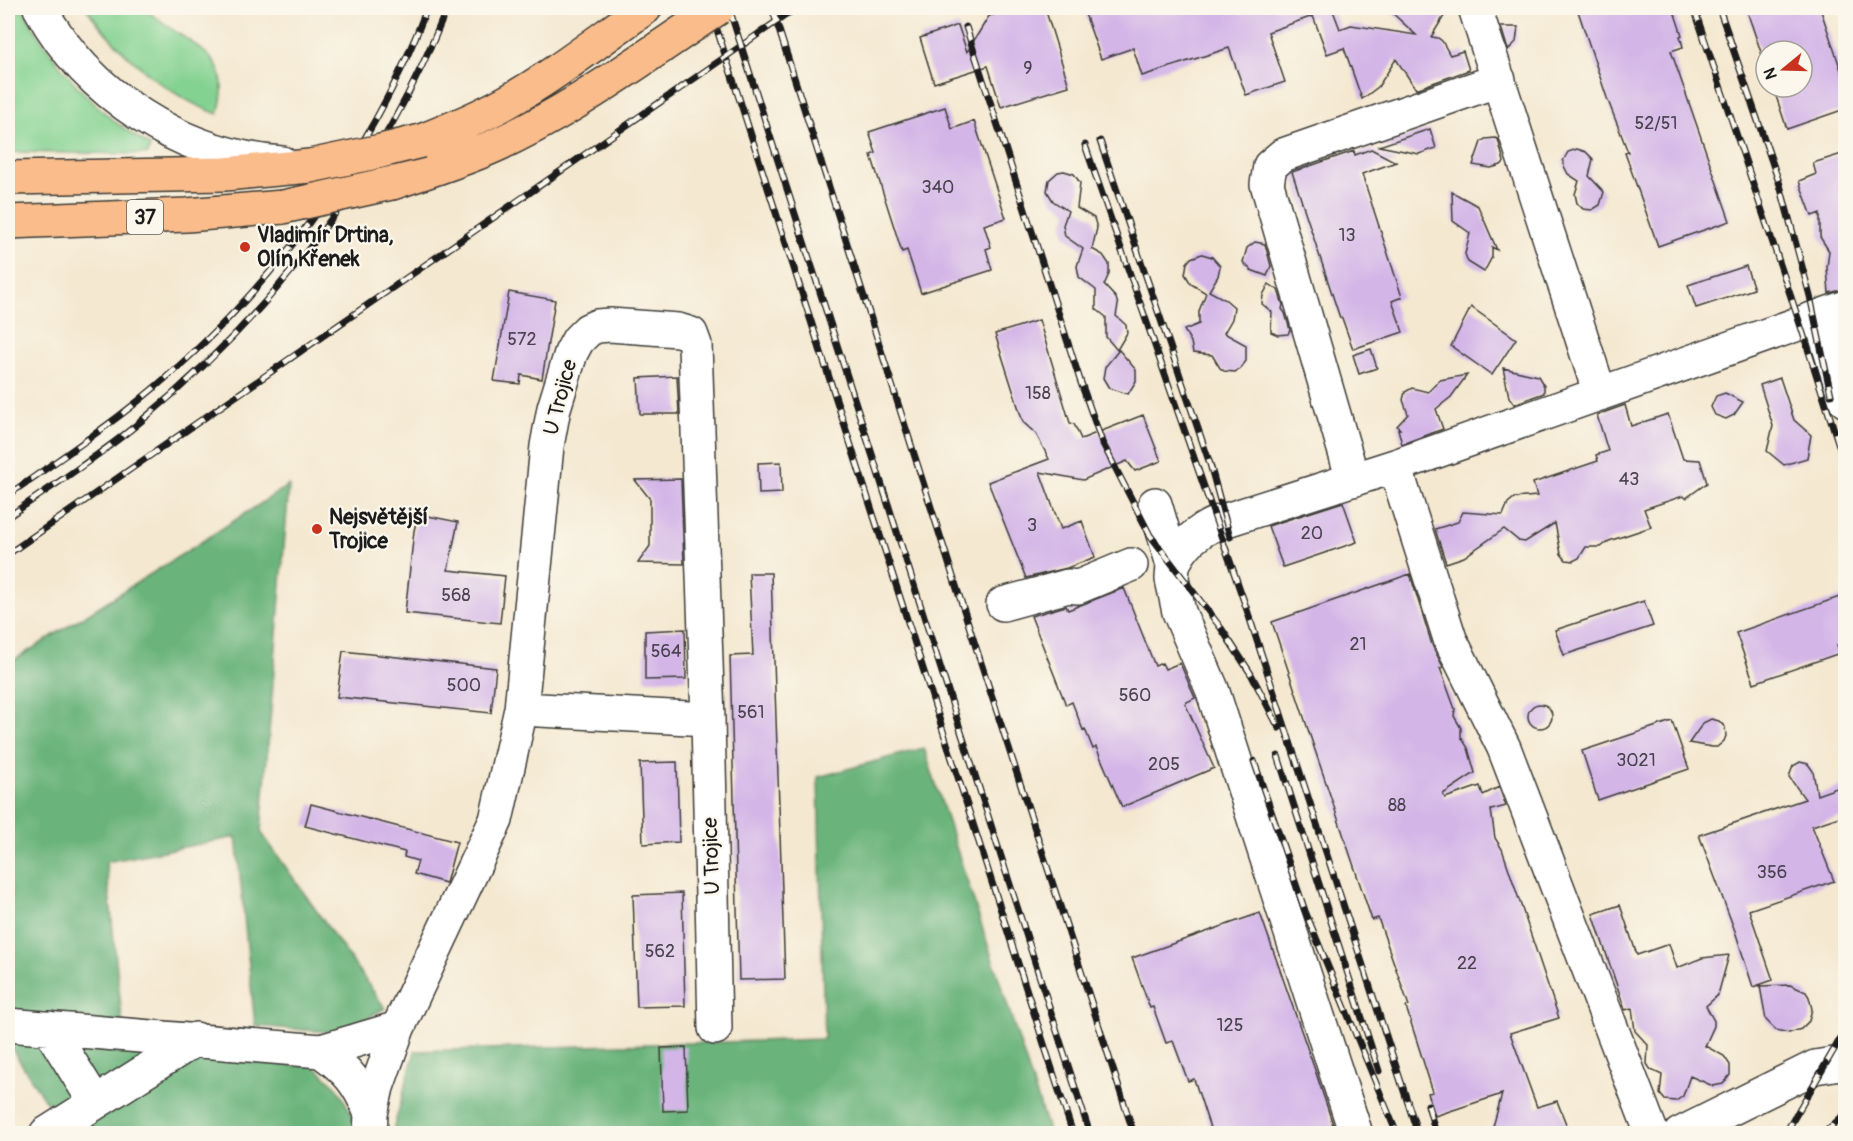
<svg xmlns="http://www.w3.org/2000/svg" width="1853" height="1141" viewBox="0 0 1853 1141" font-family="Pangolin,sans-serif">
<style>
.green{fill:#84d291;stroke:#507756;stroke-width:1.5}
.forest{fill:#6bb47b;stroke:#44684c;stroke-width:1.5}
.building{fill:#d3b6e7}
.lines{fill:none;stroke-linecap:round;stroke-linejoin:round}
.minor-casing{stroke:#3c3b37;stroke-width:36}
.major-casing{stroke:#3c3b37;stroke-width:36}
.minor{stroke:#fff;stroke-width:33}
.major{stroke:#f9bc8a;stroke-width:33}
.rail-casing{stroke:#1c1c1c;stroke-width:7}
.rail{stroke:#fbf7ec;stroke-width:4.5;stroke-dasharray:14;stroke-linecap:butt}
.major-bridge-casing{stroke:#3c3b37;stroke-width:36;stroke-linecap:butt}
.major-bridge{stroke:#f9bc8a;stroke-width:33}
.poi-dot{fill:#c8321e;stroke:#fbf7ec;stroke-width:2}
.labels{text-anchor:middle;stroke-width:4.5;stroke-linejoin:round;paint-order:stroke}
.number-label{font-size:18px;fill:#4a424f}
.shield{fill:#fbf7ec;stroke:#5f5e5a;stroke-width:1.5}
.shield-label{font-size:20px;font-weight:bold;fill:#1c1c1c}
.poi-label{font-size:21px;font-weight:bold;fill:#1c1c1c;stroke:#fbf7ec;text-anchor:start}
.street-label{font-size:21px;fill:#1c1c1c;stroke:#fbf7ec}
</style>
<rect width="100%" height="100%" fill="#fbf7ec"/>
<filter id="ink" filterUnits="userSpaceOnUse"><feTurbulence type="fractalNoise" baseFrequency=".0167" numOctaves="2"/><feDisplacementMap in="SourceGraphic" scale="12" xChannelSelector="R" yChannelSelector="G"/><feConvolveMatrix kernelMatrix="1 2 1 2 8 2 1 2 1" color-interpolation-filters="sRGB"/></filter>
<filter id="wash" filterUnits="userSpaceOnUse"><feTurbulence type="fractalNoise" baseFrequency=".008" numOctaves="4" result="noise"/><feDisplacementMap in="SourceGraphic" scale="24" xChannelSelector="R" yChannelSelector="G"/><feGaussianBlur stdDeviation="1.35" result="paint"/><feColorMatrix in="noise" values="0 0 0 0 0 0 0 0 0 0 0 0 0 0 0 0 0 1.4 0 .05"/><feComposite in="paint" operator="in"/></filter>
<g filter="url(#wash)">
<rect width="100%" height="100%" fill="#f4e8d0"/>
<path class="green" d="M8,8H22C52,63 95,113 150,146L148,154L8,152Z
M86,8C103,7 121,5 138,8C148,9 160,21 169,27C207,53 233,63 218,114C166,96 118,52 86,8Z"/>
<path class="forest" d="M289,485L261,832L385,1008L342,1033L255,1026L236,837L106,862L123,1028L192,1058L315,1067L337,1087L355,1120V1133H66L8,1043V664L192,548Z
M924,748L1049,1133L392,1134L415,1051L824,1039L818,777Z"/>
<g id="blocks">
<path class="building" d="M1014,8H1045L1069,86L1001,107L988,66L934,83L920,38L958,25L967,52L989,16Z
M1083,8H1332L1340,29L1351,25L1416,35L1387,8H1449L1431,37L1438,38L1442,41L1450,55L1463,51L1469,70L1416,89L1396,59L1378,87L1362,99L1344,48L1327,54L1313,16L1268,32L1285,82L1246,95L1229,48L1142,76L1133,48L1101,59Z
M1577,8H1673L1682,35L1680,36L1683,47L1671,51L1730,221L1658,246L1625,153L1628,152L1607,98Z
M1746,8H1820L1845,82V109L1787,129L1773,87H1802V51H1766V67Z
M1501,27H1518L1516,42L1508,50Z
M945,107L952,129L974,121L1006,218L984,225L991,247L986,249L992,270L921,293L907,250L902,252L871,155L876,153L869,132Z
M1430,129L1436,148L1419,154L1379,146Z
M1495,138L1498,139L1504,162L1501,165L1491,168L1473,165L1481,142L1485,139Z
M1371,149L1396,162L1362,174L1402,297L1392,301L1403,332L1353,349L1342,318H1340L1292,172L1354,151L1355,155Z
M1577,149L1586,152L1593,159L1589,176L1604,192L1600,205L1592,210L1583,209L1577,203L1575,194L1579,181L1568,174L1564,166L1563,161L1568,152Z
M1845,153V289L1829,293L1827,268L1829,251L1820,237V213L1812,216L1799,181L1816,174L1813,163Z
M1064,171L1074,174L1080,183L1077,208L1094,218L1097,228L1092,249L1103,255L1109,264V274L1104,285L1116,298L1118,305L1116,316L1126,325L1127,333L1117,350L1106,337V317L1096,309V290L1079,277L1077,266L1083,249L1065,236L1063,225L1068,211L1053,201L1047,191L1049,180L1058,172Z
M1452,192L1478,206L1497,250L1492,247V257L1484,272L1468,262L1465,254L1470,233L1453,221Z
M1255,242L1265,244L1271,266L1267,276L1251,270L1243,262L1247,248Z
M1202,254L1212,257L1220,266L1218,276L1209,291L1226,300L1234,307L1232,319L1224,333L1246,345V361L1240,369L1235,372L1224,371L1220,368L1212,355L1193,353L1191,342L1184,330L1199,324V311L1206,293L1191,284L1185,274L1187,263L1191,258Z
M1746,266L1754,289L1696,308L1688,285Z
M1269,284L1278,290L1283,305L1282,309L1285,313L1290,330L1288,334L1278,335L1271,332L1272,312L1262,304L1263,295Z
M509,292L555,300L542,379L521,375L520,384L494,381Z
M1471,307L1516,339L1492,375L1451,346Z
M1039,320L1070,423L1074,424L1081,439L1143,415L1161,461L1135,471L1127,461L1083,480L1040,472L1061,529L1082,521L1095,557L1067,568L1026,578L988,482L1049,459L1036,434L1023,422L995,334Z
M1371,349L1377,368L1359,374L1353,355Z
M1119,350L1136,370V381L1128,394L1109,388L1103,378L1105,367Z
M1503,368L1538,376L1544,386V393L1514,404L1509,397Z
M1467,375L1451,397L1436,409L1443,429L1402,444L1398,429H1400L1397,426L1408,414L1403,400L1405,392L1412,388L1428,392L1440,380Z
M677,376L679,414H640L638,378Z
M1780,378L1794,420L1811,435L1807,458L1784,465L1767,451L1773,426L1760,385Z
M1725,393L1743,402L1734,415L1726,419L1715,415L1711,407L1716,396Z
M1625,405L1631,426L1668,414L1683,459L1700,460L1707,483L1686,498L1683,496L1644,509L1651,527L1609,541L1601,547H1586L1579,558L1573,561L1566,560L1561,554L1555,523L1525,542L1519,541L1504,529L1464,557L1446,563L1435,529L1458,522L1463,512L1503,515L1508,503L1514,498L1537,496L1533,483L1598,461L1596,455L1608,451L1597,415Z
M781,462L782,493L759,494L758,463Z
M681,479L684,564L638,563L650,546V499L635,480Z
M1343,502L1357,542L1283,567L1268,526Z
M418,514L458,522L448,570L505,576L500,623L405,613L414,531Z
M749,573H771L785,979L739,980L730,656L753,655Z
M1410,574L1432,645L1443,667L1440,668L1455,709L1454,716L1461,728V737L1468,748L1475,773L1443,794L1445,798L1480,786L1483,795L1499,787L1506,806L1491,810L1495,838L1502,849L1559,1018L1510,1033L1537,1107L1557,1101L1570,1134H1491L1502,1094L1435,1116L1428,1093L1433,1092L1406,1007L1409,1006L1378,918L1372,920L1272,622Z
M1124,588L1155,666L1162,663L1165,669L1180,663L1195,698L1185,703L1214,768L1122,807L1096,747L1093,749L1085,729L1083,730L1072,702L1066,705L1031,616L1066,606L1068,610Z
M1845,595V642L1837,645L1840,653L1754,683L1736,633Z
M1644,601L1653,626L1564,655L1555,630Z
M685,629L686,679L645,680V631Z
M343,651L496,668L491,713L337,697Z
M1528 716a12 12 0 1 1 24 0a12 12 0 1 1-24 0Z
M1711,719L1719,721L1725,727L1726,736L1724,741L1717,747H1712L1689,743L1703,723Z
M1672,721L1689,769L1598,800L1582,751Z
M677,762L679,842L643,844L640,763Z
M1800,762L1808,764L1813,771L1817,795L1845,785V815L1812,826L1834,881L1749,910L1773,980L1753,987L1735,931L1699,835L1805,799L1789,777L1793,766Z
M311,804L457,842L446,883L414,874L418,861L404,857L405,852L305,826Z
M682,893L685,1006L637,1007L633,895Z
M1620,905L1637,955L1669,944L1677,968L1702,958L1729,955L1718,995L1706,1006L1714,1021V1026L1705,1046L1724,1056L1730,1065V1075L1723,1084L1713,1086L1690,1076L1683,1096L1676,1101L1665,1100L1660,1094L1662,1075L1651,1070L1647,1064L1648,1045L1635,1031L1632,1008L1625,1010L1593,914Z
M1260,913L1316,1073L1336,1134H1212L1194,1079L1188,1081L1173,1041L1166,1043L1153,1007L1150,1008L1132,958Z
M1790,985L1806,992L1809,997L1812,1009L1809,1021L1801,1029L1789,1033L1776,1030L1766,1020L1760,986Z
M686,1047L688,1110L663,1111L661,1048Z"/>
</g>
</g>
<g filter="url(#ink)">
<use href="#blocks" fill-opacity="0" stroke="#3c3b37" stroke-width="1.5"/>
<g class="lines">
<defs>
<path id="minor" d="M40,8C87,95 183,156 282,163
M1475,8L1600,394
M1820,317L1846,401
M1395,466L1450,639L1504,748L1652,1134
M1353,480L1267,184L1270,166L1283,155L1499,80
M1155,504L1173,565L1172,579L1179,612L1212,689L1356,1134
M1173,565C1183,544 1196,532 1217,523L1395,466L1846,307
M1003,604L1068,586L1078,587L1131,565
M521,709L708,719
M8,1025L321,1051L398,1028
M49,1028L95,1102
M321,1051C348,1070 359,1084 371,1114
M46,1134L196,1039
M370,1134L371,1114L377,1087L398,1028L496,820L521,709L547,446L554,408L571,353L578,340L588,330L597,326L610,325L678,330L691,334L695,345L708,719L715,1028
M1680,1134L1815,1067L1846,1062"/>
<path id="major" d="M421,141C449,130 478,118 505,103C554,76 599,40 645,8
M8,178L225,174L310,166
M392,183C426,172 460,161 492,147C552,120 606,84 659,48
M8,222L187,215L283,207"/>
</defs>
<use href="#minor" class="minor-casing"/>
<use href="#major" class="major-casing"/>
<use href="#minor" class="minor"/>
<use href="#major" class="major"/>
<defs>
<path id="rail" d="M710,8L1073,1134
M729,8L1090,1134
M772,8L958,592L1134,1134
M1694,8L1800,324L1846,467
M1719,8L1780,185L1810,296L1831,395
M966,27L1080,380L1102,442L1150,535L1221,628L1251,674L1279,728
M1100,141L1210,464L1230,537
M1085,145L1247,610L1418,1134
M8,495C51,465 96,435 137,402C264,299 370,161 427,8
M8,517C52,486 98,457 140,422C275,311 383,170 447,8
M8,554L796,8
M1278,756L1379,1071
M1254,761L1305,911L1397,1134
M1428,1105L1436,1134
M1785,1134L1846,1029
M1823,1134L1846,1113"/>
</defs>
<use href="#rail" class="rail-casing"/>
<use href="#rail" class="rail"/>
<defs>
<path id="major-bridge" d="M659,48L718,8
M310,166L381,151L421,141
M283,207L392,183"/>
</defs>
<use href="#major-bridge" class="major-bridge-casing"/>
<use href="#major-bridge" class="major-bridge"/>
</g>
</g>
<g class="poi-dot">
<circle cx="245" cy="247" r="6"/>
<circle cx="317" cy="529" r="6"/>
</g>
<g class="labels">
<g class="number-label">
<text x="1028" y="74">9</text>
<text x="1656" y="129">52/51</text>
<text x="938" y="193">340</text>
<text x="1347" y="241">13</text>
<text x="522" y="345">572</text>
<text x="1038" y="399">158</text>
<text x="1629" y="485">43</text>
<text x="1032" y="531">3</text>
<text x="1312" y="539">20</text>
<text x="456" y="601">568</text>
<text x="1358" y="650">21</text>
<text x="666" y="657">564</text>
<text x="464" y="691">500</text>
<text x="1135" y="701">560</text>
<text x="751" y="718">561</text>
<text x="1636" y="766">3021</text>
<text x="1164" y="770">205</text>
<text x="1397" y="811">88</text>
<text x="1772" y="878">356</text>
<text x="660" y="957">562</text>
<text x="1467" y="969">22</text>
<text x="1230" y="1031">125</text>
</g>
<rect class="shield" x="127" y="200" width="36" height="34" rx="4.5"/>
<g class="shield-label">
<text x="145" y="224">37</text>
</g>
<g class="poi-label">
<text x="257" y="242">Vladimír Drtina,<tspan x="257" dy="24">Olín Křenek</tspan></text>
<text x="329" y="524">Nejsvětější<tspan x="329" dy="24">Trojice</tspan></text>
</g>
<g class="street-label">
<text transform="translate(560 397) rotate(-75)" y="7">U Trojice</text>
<text transform="translate(711 856) rotate(-92)" y="7">U Trojice</text>
</g>
</g>
<rect width="1853" height="1141" fill="none" stroke="#fbf7ec" stroke-width="30"/>
<g transform="translate(1784 69) rotate(251)"><circle r="28" fill="#fbf7ec" stroke="#a29f99" stroke-width="1.5"/>
<path d="M0-4.5L10 22L0 15L-10 22Z" fill="#c8321e"/>
<text y="-9" font-size="16" font-weight="bold" text-anchor="middle" fill="#1c1c1c">N</text>
</g>
</svg>
